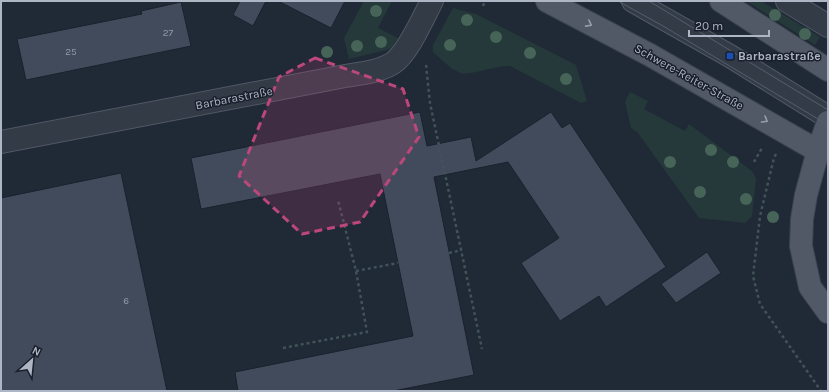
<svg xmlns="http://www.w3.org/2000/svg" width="829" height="392" viewBox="0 0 829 392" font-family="Karla,sans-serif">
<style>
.green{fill:#25383a}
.building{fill:#414b5b;stroke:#1b222e}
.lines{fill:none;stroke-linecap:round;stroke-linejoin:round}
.minor-casing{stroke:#515865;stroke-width:24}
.major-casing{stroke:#3d4451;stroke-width:24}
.path{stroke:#415357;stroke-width:2.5;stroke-dasharray:3 3;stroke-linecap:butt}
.minor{stroke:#333b47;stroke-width:22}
.major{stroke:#515967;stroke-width:22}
.tram{stroke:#555e6e;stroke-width:1}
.tree{fill:#466457}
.oneway{stroke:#979ead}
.marked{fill:#bc477a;fill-opacity:0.2;stroke:#bc477a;stroke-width:3;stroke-dasharray:8 5;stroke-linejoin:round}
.transit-dot{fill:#1a4fb4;stroke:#19202b;stroke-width:1.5}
.labels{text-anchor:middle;stroke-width:3;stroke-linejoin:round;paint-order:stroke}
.number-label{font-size:10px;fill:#939aaa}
.poi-label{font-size:12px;font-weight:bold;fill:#aeb5c4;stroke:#19202b;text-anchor:start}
.street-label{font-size:12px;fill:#aeb5c4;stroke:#19202b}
</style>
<rect width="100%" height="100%" fill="#202936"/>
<path class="green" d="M364,1H392L378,28L398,38L391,49L349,59L344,38Z
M746,1H761L820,37L815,45Z
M453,8L476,14L576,65L587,101L581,103L510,66C497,65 469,76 461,73C451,70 441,59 433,52V45Z
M630,92L648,101L644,109L685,131L689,124L752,171L756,179L752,216L745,223L699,218L638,133L631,128L625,102Z"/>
<path class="building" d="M240,1H266L253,26L233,15Z
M278,1H345L331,28Z
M181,2L191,46L26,80L17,39L142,14L141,11Z
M420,112L427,146L471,137L476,161L551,112L562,128L570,123L666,267L606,307L599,296L560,321L521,263L559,238L508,162L434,177L474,375L393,391H238L235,372L413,336L398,263L380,174L201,209L191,158Z
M121,173L167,391H1V198Z
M707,252L721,273L676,303L661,284Z"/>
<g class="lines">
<defs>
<path id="minor" d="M633,1L730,56L828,117
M787,1L828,26
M1,142L345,76C361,73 379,72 393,63C408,53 423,18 432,1"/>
<path id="major" d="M547,1L650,55L818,151
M721,1L828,70
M828,122L818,151L806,195L802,219L801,246L810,287L828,312"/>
</defs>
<use href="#minor" class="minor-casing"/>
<use href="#major" class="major-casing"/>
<path class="path" d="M483,6L485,1
M426,65L430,103L482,349
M776,154L774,158L760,216L753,276L760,304L821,391
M754,162L762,148
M449,253L462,250
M356,271L398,263
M283,348L367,332L356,271L338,200"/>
<use href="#minor" class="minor"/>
<use href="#major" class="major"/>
<path class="tram" d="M618,1L663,26L828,125
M649,1L828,110"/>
</g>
<g class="tree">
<circle cx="376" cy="11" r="6"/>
<circle cx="775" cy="15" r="6"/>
<circle cx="467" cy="20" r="6"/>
<circle cx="805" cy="34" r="6"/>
<circle cx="496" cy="37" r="6"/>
<circle cx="381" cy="42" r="6"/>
<circle cx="450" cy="45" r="6"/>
<circle cx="357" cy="46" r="6"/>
<circle cx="327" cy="52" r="6"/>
<circle cx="530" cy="53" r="6"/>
<circle cx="566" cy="79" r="6"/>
<circle cx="711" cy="150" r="6"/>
<circle cx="670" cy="162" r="6"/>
<circle cx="733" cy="162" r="6"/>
<circle cx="700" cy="192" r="6"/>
<circle cx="746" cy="199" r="6"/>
<circle cx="773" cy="217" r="6"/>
</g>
<defs><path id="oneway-chevron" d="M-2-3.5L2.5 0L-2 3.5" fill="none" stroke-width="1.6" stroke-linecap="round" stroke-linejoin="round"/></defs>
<g class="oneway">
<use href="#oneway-chevron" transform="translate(589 24) rotate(28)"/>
<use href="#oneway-chevron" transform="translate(765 120) rotate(30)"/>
</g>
<path class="marked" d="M315,58L403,89L419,137L360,222L302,234L239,176L279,77Z"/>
<rect class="transit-dot" x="726" y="52" width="8" height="8" rx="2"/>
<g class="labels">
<g class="number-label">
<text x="168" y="36">27</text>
<text x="71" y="55">25</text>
<text x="126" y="304">6</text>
</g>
<g class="poi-label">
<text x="738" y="60">Barbarastraße</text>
</g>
<g class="street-label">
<text transform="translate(689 77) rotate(29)" y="4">Schwere-Reiter-Straße</text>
<text transform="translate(234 98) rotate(-11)" y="4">Barbarastraße</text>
</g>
</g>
<rect width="829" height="392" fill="none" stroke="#aeb5c4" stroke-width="4"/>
<g transform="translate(32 360) rotate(27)" stroke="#19202b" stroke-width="3" paint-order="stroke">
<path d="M0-3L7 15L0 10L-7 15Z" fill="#aeb5c4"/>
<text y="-6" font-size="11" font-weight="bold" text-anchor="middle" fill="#aeb5c4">N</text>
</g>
<path d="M689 30v6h80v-6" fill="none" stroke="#aeb5c4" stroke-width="2"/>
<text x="695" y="30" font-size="12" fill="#aeb5c4" stroke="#19202b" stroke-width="3" paint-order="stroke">20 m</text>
</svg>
